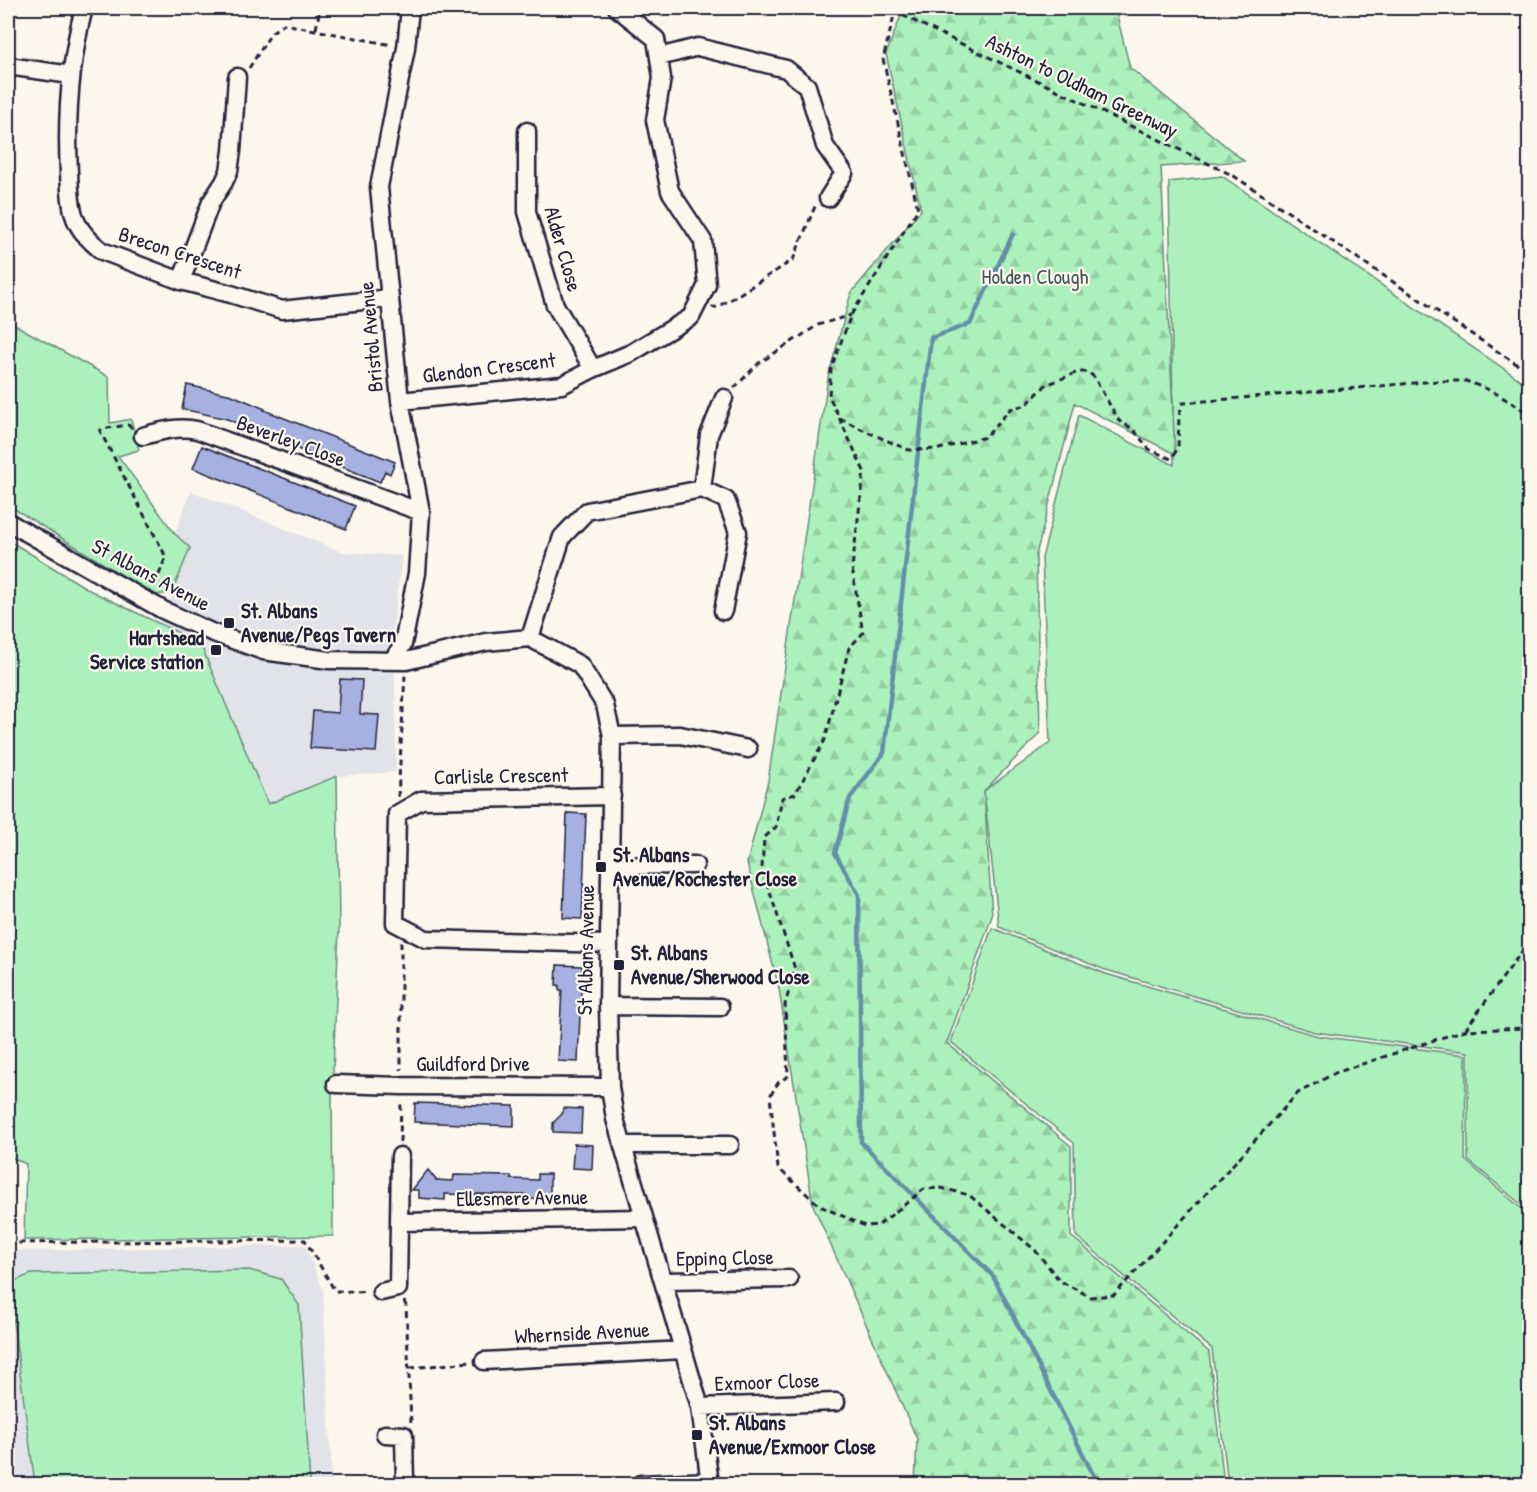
<svg xmlns="http://www.w3.org/2000/svg" width="1537" height="1492" viewBox="0 0 1537 1492" font-family="'Patrick Hand',sans-serif">
<style>
.built{fill:#e2e2e9}
.green{fill:#acf1bc;stroke:#678a7c;stroke-width:1.5}
.forest{fill:url(#forest-firs);stroke:#678a7c;stroke-width:1.5}
.lines{fill:none;stroke-linecap:round;stroke-linejoin:round}
.stream{stroke:#658ea9;stroke-width:4.5}
.building{fill:#a6b1e1;stroke:#22223b;stroke-width:1.5}
.street-casing{stroke:#22223b;stroke-width:21}
.path{stroke:#22223b;stroke-width:3;stroke-dasharray:6 4.5;stroke-linecap:butt}
.street{stroke:#fbf7ec;stroke-width:16}
.poi-dot{fill:#22223b;stroke:#fbf7ec;stroke-width:2}
.labels{text-anchor:middle;stroke-width:4.5;stroke-linejoin:round;paint-order:stroke}
.street-label{font-size:21px;fill:#22223b;stroke:#fbf7ec}
.park-label{font-size:21px;fill:#44565b;stroke:#fbf7ec}
.poi-label{font-size:21px;font-weight:bold;fill:#22223b;stroke:#fbf7ec;text-anchor:start}
</style>
<defs>
<pattern id="forest-firs" width="22" height="20" patternUnits="userSpaceOnUse" patternTransform="scale(1.5)"><rect width="22" height="20" fill="#acf1bc"/><path d="M5 1l3.5 6h-7zM16 11l3.5 6h-7z" fill="#94cea2"/></pattern>
</defs>
<rect width="100%" height="100%" fill="#fbf7ec"/>
<filter id="ink" filterUnits="userSpaceOnUse"><feTurbulence type="fractalNoise" baseFrequency=".0167" numOctaves="2"/><feDisplacementMap in="SourceGraphic" scale="12" xChannelSelector="R" yChannelSelector="G"/><feConvolveMatrix kernelMatrix="1 2 1 2 8 2 1 2 1" color-interpolation-filters="sRGB"/></filter>
<g filter="url(#ink)">
<path class="built" d="M191,491L342,552L402,556L391,640L395,678L396,772L337,776L268,804L200,643L159,623L172,595L190,548L175,534Z
M305,1245L323,1290L332,1484H8V1251Z"/>
<path class="green" d="M1222,176L1529,386V1211L1468,1160V1052L1315,1032L1103,969L999,927L984,791L1050,743L1042,558L1079,415L1174,465L1169,182Z
M8,321L109,377L110,423L131,419L139,450L118,456L175,534L190,548L172,593L154,595L8,505Z
M8,540L91,591L200,643L268,804L337,776L339,928L332,1095L333,1236L24,1240L26,1164L8,1156Z
M992,928L1106,974L1318,1036L1466,1055L1465,1160L1529,1215V1484H1228L1212,1349L1076,1236L1074,1143L951,1042Z
M249,1270L281,1279L299,1305L310,1484H35L8,1284L31,1274Z"/>
<path class="forest" d="M904,8H1115L1130,68L1244,161L1161,167L1175,454L1075,403L1036,555L1040,733L984,791L992,916L947,1043L1071,1146V1236L1209,1352L1224,1484H915L917,1439L813,1205L779,989L747,863L768,781L828,378L851,293L921,210L886,54Z"/>
<g class="lines">
<path class="stream" d="M1013,234L970,324L931,338L884,753L850,798L835,853L859,895L861,1142L993,1276L1098,1484"/>
</g>
<path class="building" d="M187,385L232,395L265,409L264,410L395,462L390,474L385,471L380,482L295,448L227,419L182,409Z
M202,446L355,506L346,529L193,468Z
M340,679L362,680L360,714L379,715L376,752L310,748L313,711L338,713Z
M567,813L586,814L582,919L563,918Z
M557,965L582,966L578,1062L558,1061L562,990H559V985H556Z
M415,1103L514,1106V1126L414,1122Z
M563,1108L582,1109L581,1133L553,1132V1123L562,1114Z
M574,1144L593,1145L592,1169L572,1168Z
M428,1170L436,1180L453,1181L454,1175L511,1176V1179L538,1180V1174H550V1199H525L526,1195L477,1194V1195L445,1194V1200L419,1198V1190H412Z"/>
<g class="lines">
<defs>
<path id="street" d="M84,8C70,61 66,117 69,173C70,189 70,208 77,223C83,235 92,243 102,251L181,281L231,294L282,310L390,298
M659,57L698,47L786,69L807,86L825,146L844,173L828,198
M8,66L71,75
M527,131V212L555,305L593,369
M181,281L211,202L224,182L229,171L232,151L237,77
M400,401L562,385L593,369L631,353L691,317L707,285L703,241L670,191L655,120L662,78L656,39L617,8
M143,436C161,431 178,426 197,430L421,512
M702,489L709,435L724,398
M8,522L163,610L211,632L263,651L329,660L406,661L486,642L530,638L580,665L605,705L612,736L608,1006L610,1087L615,1119L700,1407L710,1484
M530,638L562,537L587,511L702,489L726,500L738,532L723,611
M393,660L403,644L417,573L421,512L400,401L379,187L406,48L410,8
M612,736L680,735L748,749
M610,866L695,865
M608,944L426,939L395,923L397,814L421,800L612,796
M608,1006L720,1007
M336,1084L401,1086L610,1087
M623,1145H730
M400,1222L644,1218
M663,1281L789,1279
M381,1292L398,1288L400,1156
M484,1361L683,1350
M700,1407L836,1402
M385,1434L404,1435L405,1484
M640,1484L710,1481"/>
</defs>
<use href="#street" class="street-casing"/>
<path class="path" d="M883,8L904,16L1234,176L1530,373
M896,8L883,59L918,209L851,315L831,369L829,396L864,471L852,568L863,633L849,648L825,740L795,794L782,798L776,827L764,838L762,868L795,969L785,1005L788,1076L778,1083L770,1096L778,1168L820,1206L865,1226L879,1225L924,1189L941,1188L969,1195L1035,1250L1060,1281L1091,1297L1114,1295L1298,1093L1335,1073L1465,1030L1530,1028
M316,29L320,8
M249,68L272,32L284,24L392,45
M712,306L714,308L730,300L793,260L816,204
M734,388L759,363L818,325L851,315
M840,418L865,431L909,450L939,449L986,437L1010,409L1026,405L1046,385L1078,372H1088L1094,377L1119,421L1133,429L1149,449L1171,459L1178,448L1179,415L1183,403L1437,381H1466L1492,391L1530,414
M132,428L128,425L102,429L100,431L164,553L165,559L154,588
M398,797L405,675
M401,942V1070
M1465,1030L1530,940
M400,1142L401,1101
M8,1243L305,1240L335,1291L367,1292
M404,1301L406,1306L411,1423
M410,1368L471,1362"/>
<use href="#street" class="street"/>
</g>
</g>
<g class="poi-dot">
<rect x="223" y="617" width="12" height="12" rx="3"/>
<rect x="210" y="644" width="12" height="12" rx="3"/>
<rect x="595" y="861" width="12" height="12" rx="3"/>
<rect x="613" y="959" width="12" height="12" rx="3"/>
<rect x="691" y="1429" width="12" height="12" rx="3"/>
</g>
<g class="labels">
<g class="street-label">
<text transform="translate(1082 86) rotate(26)" y="7">Ashton to Oldham Greenway</text>
<text transform="translate(563 249) rotate(74)" y="7">Alder Close</text>
<text transform="translate(180 253) rotate(18)" y="7">Brecon Crescent</text>
<text transform="translate(371 337) rotate(-95)" y="7">Bristol Avenue</text>
<text transform="translate(489 368) rotate(-7)" y="7">Glendon Crescent</text>
<text transform="translate(291 441) rotate(20)" y="7">Beverley Close</text>
<text transform="translate(151 575) rotate(28)" y="7">St Albans Avenue</text>
<text transform="translate(501 776) rotate(-1)" y="7">Carlisle Crescent</text>
<text transform="translate(586 950) rotate(-89)" y="7">St Albans Avenue</text>
<text x="473" y="1071">Guildford Drive</text>
<text transform="translate(522 1198) rotate(-1)" y="7">Ellesmere Avenue</text>
<text transform="translate(725 1258) rotate(-1)" y="7">Epping Close</text>
<text transform="translate(582 1333) rotate(-3)" y="7">Whernside Avenue</text>
<text transform="translate(767 1382) rotate(-2)" y="7">Exmoor Close</text>
</g>
<g class="park-label">
<text x="1035" y="284">Holden Clough</text>
</g>
<g class="poi-label">
<text x="241" y="618">St. Albans<tspan x="241" dy="24">Avenue/Pegs Tavern</tspan></text>
<text x="204" y="645" text-anchor="end">Hartshead<tspan x="204" dy="24">Service station</tspan></text>
<text x="613" y="862">St. Albans<tspan x="613" dy="24">Avenue/Rochester Close</tspan></text>
<text x="631" y="960">St. Albans<tspan x="631" dy="24">Avenue/Sherwood Close</tspan></text>
<text x="709" y="1430">St. Albans<tspan x="709" dy="24">Avenue/Exmoor Close</tspan></text>
</g>
</g>
<rect width="1537" height="1492" fill="none" stroke="#fbf7ec" stroke-width="30"/>
<rect x="15" y="15" width="1507" height="1462" fill="none" stroke="#22223b" stroke-width="2" filter="url(#ink)"/>
</svg>
